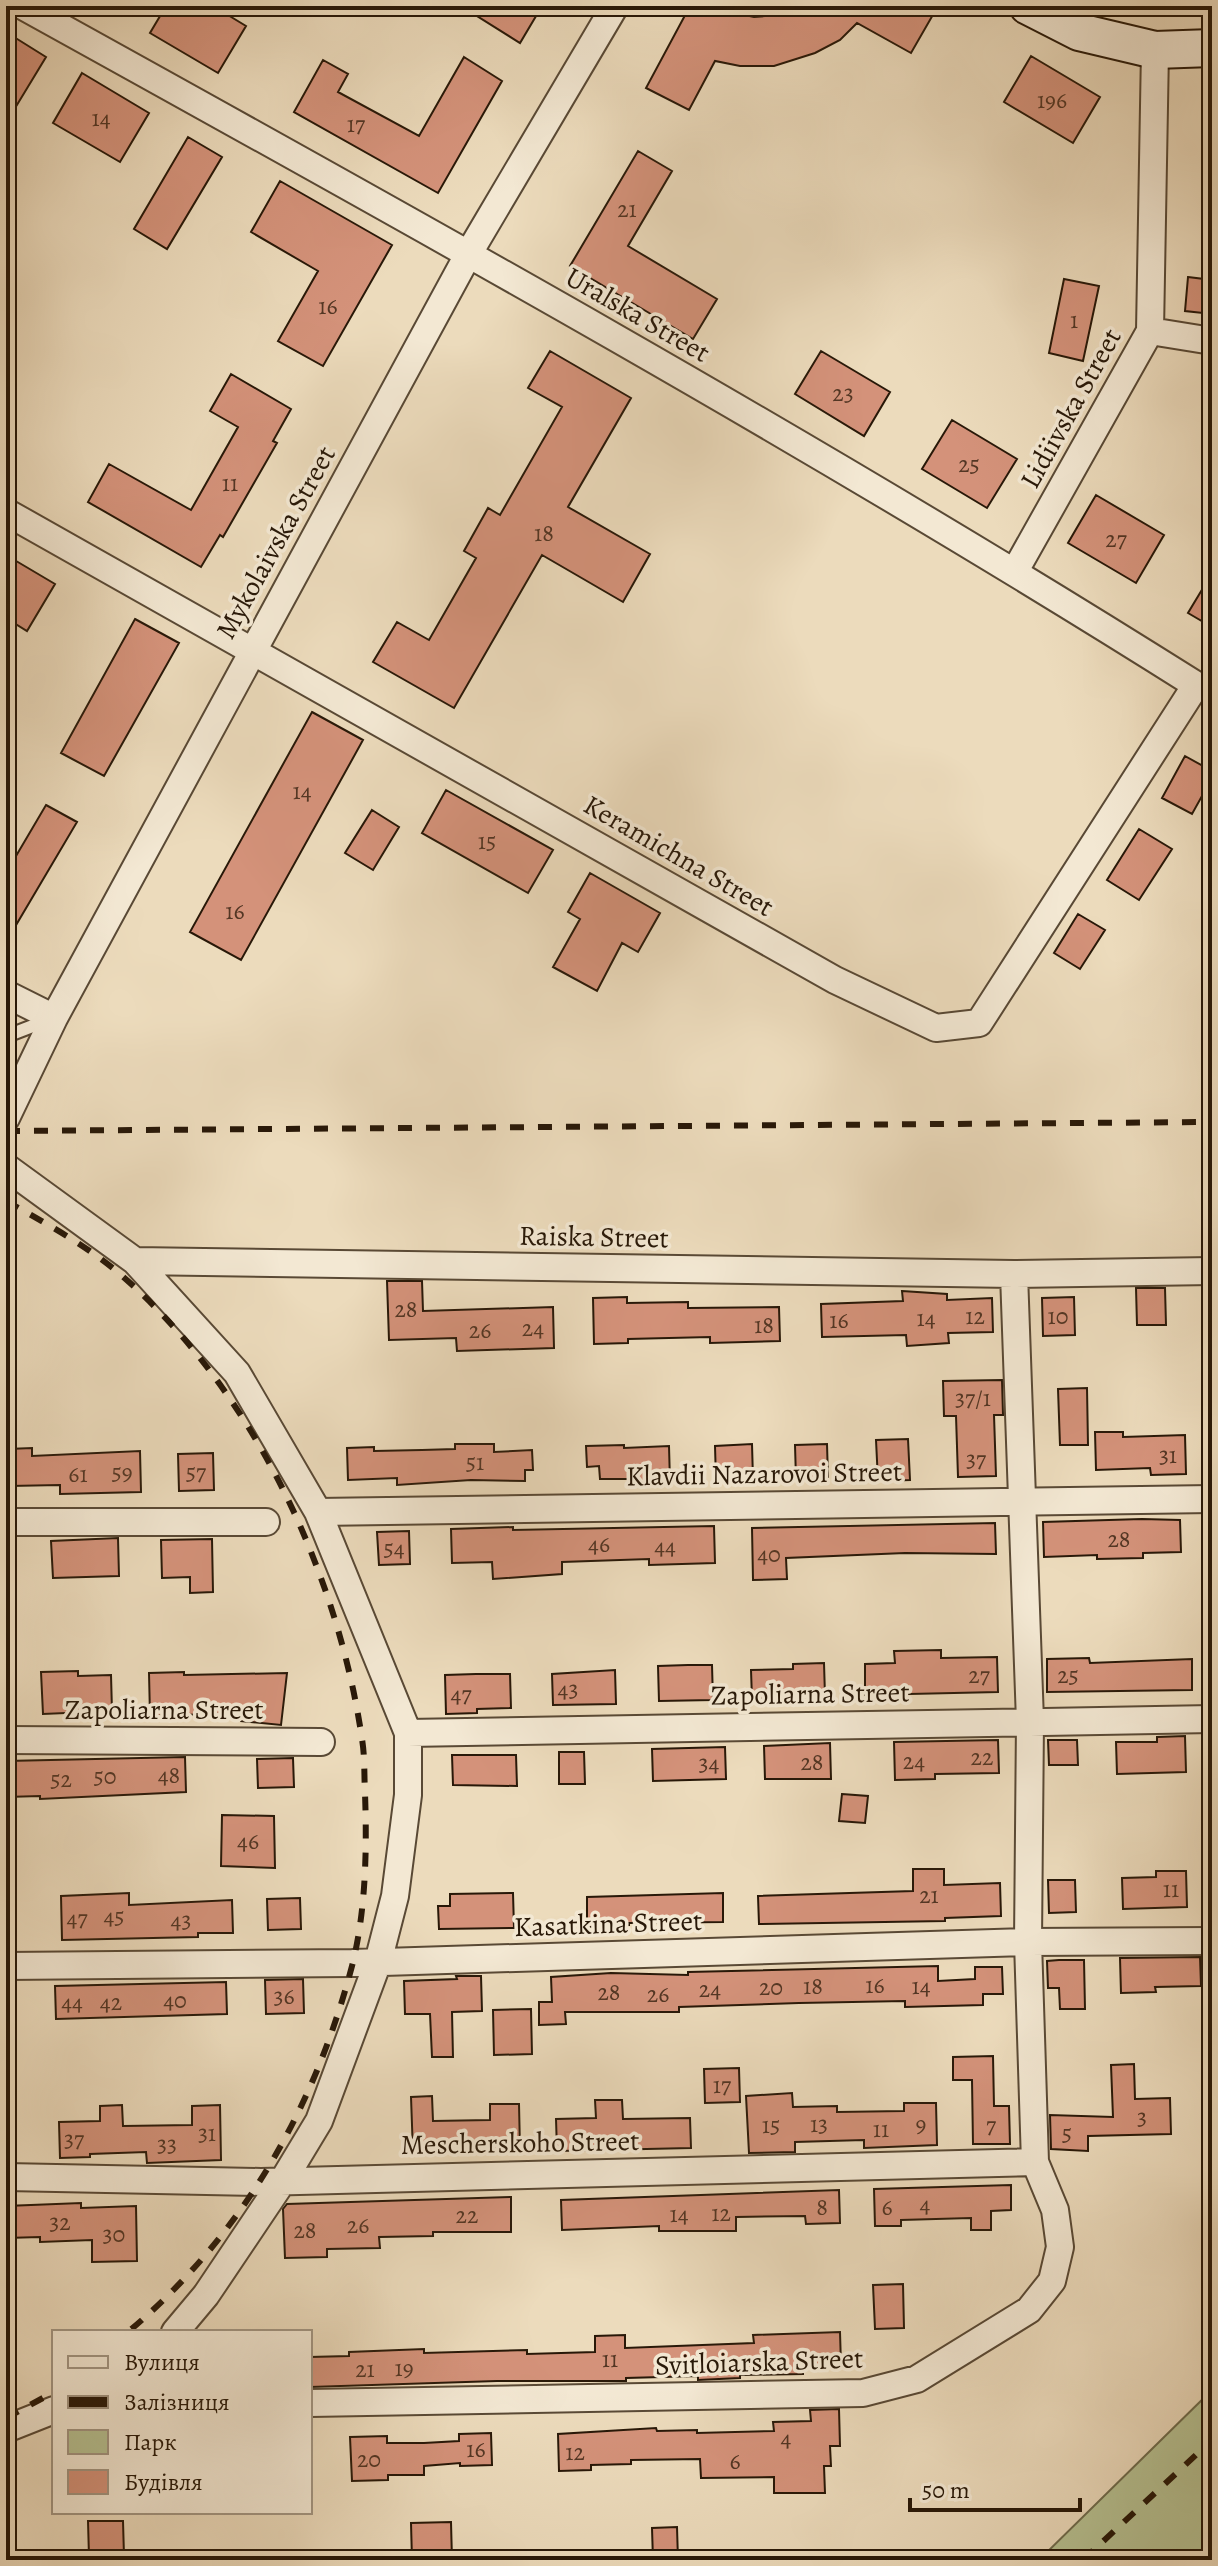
<svg xmlns="http://www.w3.org/2000/svg" width="1218" height="2566" viewBox="0 0 1218 2566" font-family="Alegreya,serif">
<style>
.green{fill:#b6c192;stroke:#6f6c4d;stroke-width:2}
.building{fill:#d4927a;stroke:#281808;stroke-width:2}
.lines{fill:none;stroke-linecap:round;stroke-linejoin:round}
.service-casing{stroke:#594935;stroke-width:16}
.minor-casing{stroke:#594935;stroke-width:30}
.secondary-casing{stroke:#281808;stroke-width:40}
.service{stroke:#f3e8d3;stroke-width:12}
.minor{stroke:#f3e8d3;stroke-width:26}
.secondary{stroke:#f3e8d3;stroke-width:36}
.rail{stroke:#281808;stroke-width:6;stroke-dasharray:14 14;stroke-linecap:butt}
.labels{text-anchor:middle;stroke-width:7;stroke-linejoin:round;paint-order:stroke}
.number-label{font-size:24px;fill:#533624}
.street-label{font-size:28px;fill:#281808;stroke:#f3e8d3}
</style>
<rect width="100%" height="100%" fill="#ecdbbc"/>
<filter id="stains"><feTurbulence type="fractalNoise" baseFrequency=".0025" numOctaves="4"/><feColorMatrix values="0 0 0 0 .2 0 0 0 0 .09 0 0 0 0 .02 0 0 0 .5 -.17"/></filter>
<radialGradient id="worn" r=".72"><stop offset=".6" stop-color="#630" stop-opacity="0"/><stop offset="1" stop-color="#630" stop-opacity=".3"/></radialGradient>
<path class="green" d="M1212,2390V2560H1039Z"/>
<path class="building" d="M166,6H213L246,26L218,73L150,33Z
M461,6H542L520,43Z
M690,6H703L754,17L777,15L799,6H938L911,53L857,23L840,40L815,53L774,66H740L715,61L689,110L646,88Z
M6,32L46,57L6,123Z
M1031,56L1100,97L1073,143L1004,102Z
M464,57L502,81L438,193L294,112L323,60L348,74L338,92L419,136Z
M82,73L149,113L120,162L53,123Z
M188,137L222,157L167,249L134,229Z
M638,151L672,171L628,246L717,299L693,339L570,266Z
M280,181L392,245L323,366L278,341L318,271L251,232Z
M1188,277L1212,280V314L1185,311Z
M1064,279L1099,286L1083,361L1049,353Z
M550,351L631,398L568,507L650,554L623,602L542,555L454,708L373,662L397,622L429,640L476,558L464,551L488,508L500,515L562,407L528,388Z
M821,351L890,392L864,436L795,394Z
M231,374L291,409L273,441L277,443L223,537L220,535L201,567L88,502L109,464L191,510L238,427L210,411Z
M952,420L1017,459L987,508L922,469Z
M1096,495L1164,535L1136,583L1068,543Z
M6,555L55,584L27,631L6,618Z
M1212,573V627L1188,613Z
M135,619L179,643L104,776L61,753Z
M312,712L363,740L241,960L190,932Z
M1185,756L1212,771V778L1192,814L1162,798Z
M446,790L553,850L528,893L422,833Z
M46,805L77,822L6,942V873Z
M372,810L399,827L373,870L345,853Z
M1139,829L1172,849L1139,900L1107,880Z
M590,873L660,913L638,952L622,943L597,991L553,967L580,919L568,912Z
M1078,914L1105,930L1080,969L1054,953Z
M387,1281H422L423,1311L553,1307L554,1348L457,1351L456,1338L389,1340Z
M1136,1288H1165L1166,1325H1137Z
M902,1291L947,1294V1300L992,1298L993,1332L948,1333L949,1343L907,1346L906,1335L822,1337L821,1304L903,1301Z
M627,1297V1303L688,1302V1308L779,1307L780,1341L710,1343V1337L628,1339V1343L594,1344L593,1298Z
M1074,1297L1075,1335L1043,1336L1042,1298Z
M1002,1380L1003,1415H994L996,1476L958,1477L956,1416H944L943,1381Z
M1087,1388L1088,1445H1060L1058,1389Z
M1095,1432H1123V1437L1185,1435L1186,1474L1151,1475L1150,1468L1096,1470Z
M908,1439L910,1480L878,1481L876,1440Z
M455,1444H494V1452L532,1450L533,1470H525V1481L471,1480L397,1485V1478L348,1480L347,1448L374,1447V1451L422,1450L455,1449Z
M752,1444L753,1479L716,1480L715,1446Z
M827,1444L828,1478L796,1479L795,1445Z
M624,1445V1448L669,1446L670,1482H634V1479H600L599,1466L587,1467L586,1446Z
M32,1448V1456L140,1451L141,1492L60,1494V1485L9,1486L8,1449Z
M213,1453L214,1490L179,1491L178,1454Z
M1142,1519L1180,1520L1181,1552L1143,1553V1558L1097,1559V1555L1044,1557L1043,1522Z
M995,1523L996,1554L905,1553L786,1558L787,1579L753,1580L752,1528Z
M714,1526L715,1563L649,1565V1559L562,1562V1574L493,1579L492,1562L452,1563L451,1529L513,1527V1530Z
M409,1531L410,1564L379,1565L377,1532Z
M118,1538L119,1576L53,1578L51,1541Z
M212,1539L213,1592L190,1593V1577L162,1578L161,1540Z
M941,1650V1658L997,1657L998,1692L865,1695V1664L895,1663L894,1651Z
M1089,1658L1090,1663L1192,1659V1690L1047,1692V1659Z
M824,1663L825,1696L752,1699L751,1670L793,1669V1664Z
M688,1665H712L713,1700L659,1701L658,1666Z
M615,1670L616,1704L553,1705L552,1674Z
M78,1671V1676L111,1675L112,1711L43,1714L41,1672Z
M184,1672V1675L287,1673L281,1725L241,1721V1713L150,1716L149,1673Z
M476,1674H510L511,1708L477,1709V1713L446,1714L445,1675Z
M1185,1736L1186,1772L1117,1774L1116,1742H1157V1737Z
M998,1740L999,1773L935,1774V1779L895,1780L894,1742Z
M1048,1740H1077L1078,1765H1049Z
M830,1743L831,1779H765L764,1746Z
M725,1747L726,1779L653,1781L652,1749Z
M559,1752H584L585,1784H559Z
M452,1755H516L517,1786L453,1785Z
M185,1757L186,1792L40,1799V1796L6,1797V1761Z
M293,1758L294,1787L258,1788L257,1759Z
M842,1794L868,1796L865,1823L839,1821Z
M222,1815L274,1816L275,1868L221,1866Z
M913,1869H944V1885L1000,1883L1001,1916L945,1918V1921L759,1924L758,1896L913,1891Z
M1156,1871H1186L1187,1907L1123,1909L1122,1878L1156,1877Z
M1048,1880H1075L1076,1912L1049,1913Z
M129,1893V1905L232,1900L233,1933H198V1937L62,1940L61,1896Z
M513,1893L514,1928L439,1929L438,1906H450V1894Z
M723,1893V1922L629,1923V1925L587,1927V1897Z
M300,1898L301,1929L268,1930L267,1899Z
M1200,1957L1201,1986L1155,1987L1156,1992L1121,1993L1120,1958Z
M1059,1960H1084L1085,2009H1060L1059,1988H1048L1047,1961Z
M938,1966V1981L975,1979V1967H1002L1003,1994H983V2005L905,2007V2001L799,2003L679,2007V2012H565L566,2024L539,2025V2002H552L551,1977L611,1973L688,1975V1972Z
M456,1976H481L482,2011L452,2012L453,2057H432L430,2014H405L404,1981L457,1979Z
M303,1979L304,2013L266,2014L265,1980Z
M226,1982L227,2014L56,2019L55,1986Z
M531,2009L532,2054L494,2055L493,2010Z
M993,2056L994,2106H1009L1010,2144H973L972,2080H953V2057Z
M1134,2064L1135,2099L1170,2098L1171,2134L1088,2136V2151L1051,2149L1050,2115L1113,2117L1111,2065Z
M739,2068L740,2102L705,2103L704,2069Z
M792,2093L793,2107L837,2106V2112L904,2111V2103H936L937,2145L864,2148V2140L795,2142V2152L749,2153L746,2096Z
M432,2096L433,2121L490,2120V2104H519L520,2149L413,2153L411,2097Z
M595,2100H622L623,2119L690,2118L691,2148L557,2151L556,2119L596,2118Z
M122,2105L123,2126L192,2125V2106L220,2105L221,2160L147,2163L146,2152L90,2154V2157L60,2158L59,2122L100,2121V2106Z
M1011,2185V2210L991,2211V2230H971V2218L901,2220V2226H875L874,2189Z
M839,2190L840,2223L806,2224L805,2216L736,2217V2231H659V2226L562,2230L561,2200Z
M511,2197V2232H433V2236L379,2237L380,2248L327,2249V2257L285,2258L283,2209L287,2204Z
M81,2203V2208L136,2206L137,2261L92,2262V2240L40,2242V2237L6,2238V2206Z
M903,2284L904,2328L875,2329L873,2285Z
M840,2332L841,2365L803,2366V2374L740,2375V2378L698,2380V2376L626,2378V2381H497L310,2387V2357L349,2356V2352L424,2349V2353L527,2350V2354L595,2352V2336L625,2335V2348L754,2343L753,2335Z
M839,2409L840,2446H830L831,2466H824L825,2493H774V2477L701,2478L700,2459L631,2460V2464L591,2465V2470L559,2471L558,2434L656,2428L657,2431L697,2430V2433L774,2431L773,2422L811,2421L810,2410Z
M491,2433L492,2465L460,2466V2463L424,2466V2475H388V2480L352,2481L350,2437L387,2436V2443H424L459,2441V2434Z
M88,2521H123L124,2556L89,2557Z
M451,2522L452,2560H412L411,2523Z
M677,2527L678,2560H653L652,2528Z"/>
<g class="lines">
<defs>
<path id="service" d="M6,1039L12,1034L51,1019"/>
<path id="minor" d="M23,6C419,225 814,444 1196,685L1212,692
M1150,331L1155,50
M6,512L835,980L936,1028L979,1023L1196,685
M1015,571L1150,331L1212,341
M6,994L54,1018
M6,1118L54,1018L469,253L615,6
M6,1167L135,1261L1014,1274L1212,1271
M135,1261L237,1373L318,1512L408,1733V1795L395,1896L378,1962L319,2121L284,2179L206,2295L175,2332
M318,1512L1212,1499
M6,1522H266
M408,1733L1212,1719
M6,1740L321,1742
M6,1966L352,1963L1028,1942L1212,1941
M6,2177L261,2182L1035,2162
M310,2403L863,2393L917,2379L1029,2310L1052,2281L1060,2247L1055,2210L1035,2162L1028,1942L1030,1721L1014,1274
M6,2429L54,2410"/>
<path id="secondary" d="M1028,6L1079,32L1155,50L1212,48"/>
</defs>
<use href="#service" class="service-casing"/>
<use href="#minor" class="minor-casing"/>
<use href="#secondary" class="secondary-casing"/>
<use href="#service" class="service"/>
<use href="#minor" class="minor"/>
<use href="#secondary" class="secondary"/>
<path class="rail" d="M6,1131L1212,1122
M6,1201C49,1225 93,1249 129,1282C202,1348 258,1432 298,1521C329,1591 351,1664 362,1739C365,1757 364,1775 365,1793C367,1849 366,1911 352,1966C314,2110 242,2236 128,2332
M6,2418L54,2392
M1083,2560L1212,2440"/>
</g>
<g class="labels">
<g class="number-label">
<text x="1052" y="108">196</text>
<text x="101" y="126">14</text>
<text x="356" y="132">17</text>
<text x="627" y="217">21</text>
<text x="328" y="314">16</text>
<text x="1074" y="328">1</text>
<text x="843" y="401">23</text>
<text x="969" y="472">25</text>
<text x="230" y="491">11</text>
<text x="544" y="541">18</text>
<text x="1116" y="547">27</text>
<text x="302" y="799">14</text>
<text x="487" y="849">15</text>
<text x="235" y="919">16</text>
<text x="406" y="1317">28</text>
<text x="975" y="1324">12</text>
<text x="1058" y="1324">10</text>
<text x="926" y="1326">14</text>
<text x="839" y="1328">16</text>
<text x="764" y="1333">18</text>
<text x="533" y="1336">24</text>
<text x="480" y="1338">26</text>
<text x="973" y="1406">37/1</text>
<text x="1168" y="1463">31</text>
<text x="976" y="1467">37</text>
<text x="475" y="1470">51</text>
<text x="122" y="1480">59</text>
<text x="196" y="1480">57</text>
<text x="78" y="1482">61</text>
<text x="1119" y="1547">28</text>
<text x="599" y="1552">46</text>
<text x="665" y="1554">44</text>
<text x="394" y="1556">54</text>
<text x="769" y="1562">40</text>
<text x="979" y="1683">27</text>
<text x="1068" y="1683">25</text>
<text x="568" y="1697">43</text>
<text x="461" y="1702">47</text>
<text x="982" y="1765">22</text>
<text x="914" y="1769">24</text>
<text x="812" y="1770">28</text>
<text x="709" y="1771">34</text>
<text x="169" y="1783">48</text>
<text x="105" y="1784">50</text>
<text x="61" y="1787">52</text>
<text x="248" y="1849">46</text>
<text x="1171" y="1897">11</text>
<text x="929" y="1903">21</text>
<text x="114" y="1924">45</text>
<text x="77" y="1926">47</text>
<text x="181" y="1928">43</text>
<text x="875" y="1993">16</text>
<text x="813" y="1994">18</text>
<text x="921" y="1994">14</text>
<text x="771" y="1995">20</text>
<text x="710" y="1997">24</text>
<text x="609" y="2000">28</text>
<text x="658" y="2002">26</text>
<text x="284" y="2004">36</text>
<text x="175" y="2008">40</text>
<text x="72" y="2010">44</text>
<text x="111" y="2010">42</text>
<text x="722" y="2093">17</text>
<text x="1142" y="2125">3</text>
<text x="819" y="2132">13</text>
<text x="921" y="2132">9</text>
<text x="771" y="2133">15</text>
<text x="991" y="2133">7</text>
<text x="881" y="2137">11</text>
<text x="207" y="2141">31</text>
<text x="1067" y="2141">5</text>
<text x="74" y="2147">37</text>
<text x="167" y="2152">33</text>
<text x="925" y="2212">4</text>
<text x="822" y="2215">8</text>
<text x="887" y="2215">6</text>
<text x="721" y="2221">12</text>
<text x="679" y="2222">14</text>
<text x="467" y="2223">22</text>
<text x="60" y="2230">32</text>
<text x="358" y="2233">26</text>
<text x="305" y="2238">28</text>
<text x="114" y="2242">30</text>
<text x="610" y="2367">11</text>
<text x="404" y="2376">19</text>
<text x="365" y="2377">21</text>
<text x="786" y="2446">4</text>
<text x="476" y="2457">16</text>
<text x="575" y="2460">12</text>
<text x="369" y="2467">20</text>
<text x="735" y="2469">6</text>
</g>
<g class="street-label">
<text transform="translate(638 314) rotate(30)" y="10">Uralska Street</text>
<text transform="translate(1070 408) rotate(-61)" y="10">Lidiivska Street</text>
<text transform="translate(275 542) rotate(-61)" y="10">Mykolaivska Street</text>
<text transform="translate(679 855) rotate(30)" y="10">Keramichna Street</text>
<text transform="translate(594 1236) rotate(1)" y="10">Raiska Street</text>
<text transform="translate(764 1473) rotate(-1)" y="10">Klavdii Nazarovoi Street</text>
<text transform="translate(810 1693) rotate(-1)" y="10">Zapoliarna Street</text>
<text x="164" y="1719">Zapoliarna Street</text>
<text transform="translate(608 1923) rotate(-2)" y="10">Kasatkina Street</text>
<text transform="translate(520 2142) rotate(-1)" y="10">Mescherskoho Street</text>
<text transform="translate(759 2361) rotate(-2)" y="10">Svitloiarska Street</text>
</g>
</g>
<rect width="1218" height="2566" fill="none" stroke="#ecdbbc" stroke-width="32"/>
<rect x="8" y="8" width="1202" height="2550" fill="none" stroke="#281808" stroke-width="4"/>
<rect x="16" y="16" width="1186" height="2534" fill="none" stroke="#281808" stroke-width="2"/>
<rect x="52" y="2330" width="260" height="184" fill="#f3e8d3" stroke="#a29582" stroke-width="2"/>
<rect x="68" y="2356" width="40" height="12" fill="#f3e8d3" stroke="#a29582" stroke-width="2"/>
<text x="124" y="2370" font-size="24" fill="#281808">Вулиця</text>
<rect x="68" y="2396" width="40" height="12" fill="#281808" stroke="#a29582" stroke-width="2"/>
<text x="124" y="2410" font-size="24" fill="#281808">Залізниця</text>
<rect x="68" y="2430" width="40" height="24" fill="#b6c192" stroke="#a29582" stroke-width="2"/>
<text x="124" y="2450" font-size="24" fill="#281808">Парк</text>
<rect x="68" y="2470" width="40" height="24" fill="#d4927a" stroke="#a29582" stroke-width="2"/>
<text x="124" y="2490" font-size="24" fill="#281808">Будівля</text>
<path d="M910 2498v12h170v-12" fill="none" stroke="#281808" stroke-width="4"/>
<text x="922" y="2498" font-size="24" fill="#281808" stroke="#f3e8d3" stroke-width="6" paint-order="stroke">50 m</text>
<rect width="100%" height="100%" filter="url(#stains)"/>
<rect width="100%" height="100%" fill="url(#worn)"/>
</svg>
